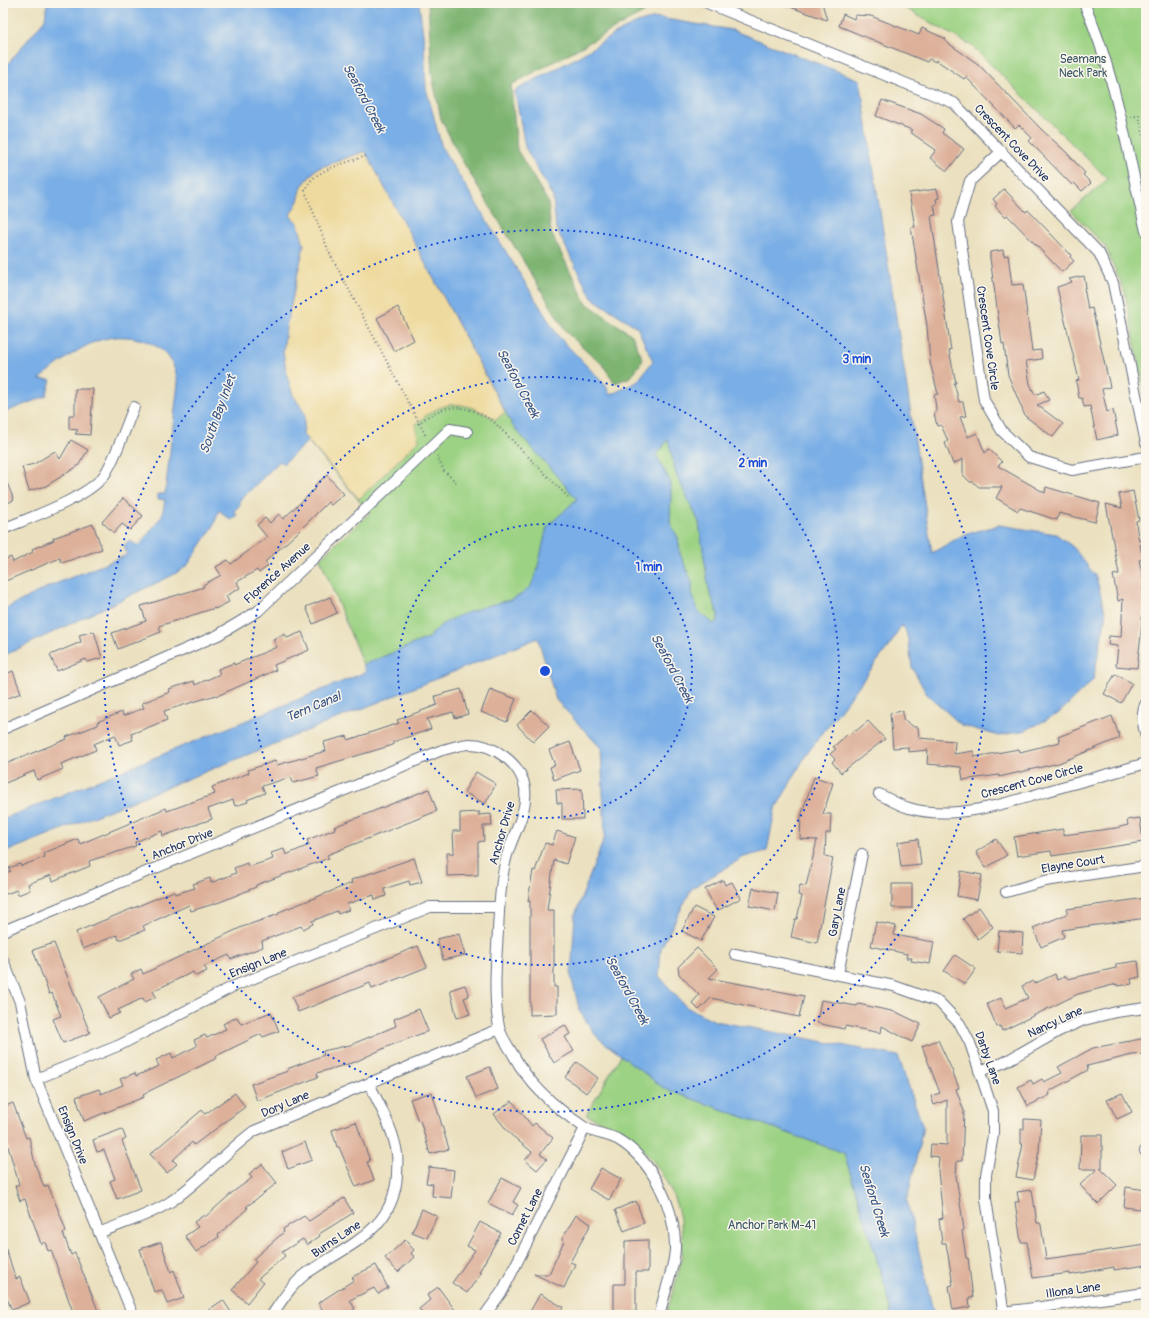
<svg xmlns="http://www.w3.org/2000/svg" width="1149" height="1318" viewBox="0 0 1149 1318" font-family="Pangolin,sans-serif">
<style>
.green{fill:#9cd283;stroke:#5c8070}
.forest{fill:#7db471;stroke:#4c7268}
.sand{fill:#eeda9e;stroke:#84847e}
.water{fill:#79aee6;stroke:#4a6ea2;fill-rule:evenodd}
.building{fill:#ddb09a}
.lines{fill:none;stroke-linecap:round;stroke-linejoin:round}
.street-casing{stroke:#646d80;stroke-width:12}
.path{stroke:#646d80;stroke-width:2;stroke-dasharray:1 3;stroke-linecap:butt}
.street{stroke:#fff;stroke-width:10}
.ring{fill:none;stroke:#1d4ed8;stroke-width:2;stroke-dasharray:2 4}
.labels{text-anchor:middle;stroke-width:3;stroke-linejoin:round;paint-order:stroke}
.park-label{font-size:12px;fill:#3b5867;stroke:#fbf7ec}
.street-label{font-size:12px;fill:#1b2f5e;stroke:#fbf7ec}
.water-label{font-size:13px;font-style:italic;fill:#375587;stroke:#fbf7ec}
.centre{fill:#1d4ed8;stroke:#fbf7ec;stroke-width:2}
.ring-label{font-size:12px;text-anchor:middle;font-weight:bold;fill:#1d4ed8;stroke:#fbf7ec;stroke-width:3;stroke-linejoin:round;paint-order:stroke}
</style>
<rect width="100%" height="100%" fill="#fbf7ec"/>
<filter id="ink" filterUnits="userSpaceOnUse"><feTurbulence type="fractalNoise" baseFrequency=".025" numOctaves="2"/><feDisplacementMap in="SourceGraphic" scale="8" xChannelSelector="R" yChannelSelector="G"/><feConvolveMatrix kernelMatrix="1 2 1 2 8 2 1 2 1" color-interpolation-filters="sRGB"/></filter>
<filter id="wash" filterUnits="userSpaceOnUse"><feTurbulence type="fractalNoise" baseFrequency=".012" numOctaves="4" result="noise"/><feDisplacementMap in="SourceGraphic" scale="16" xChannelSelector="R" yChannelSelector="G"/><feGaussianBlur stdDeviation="0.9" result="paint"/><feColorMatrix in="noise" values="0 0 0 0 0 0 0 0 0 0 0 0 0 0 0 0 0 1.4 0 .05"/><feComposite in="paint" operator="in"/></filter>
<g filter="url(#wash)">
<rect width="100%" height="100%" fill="#ebe1c0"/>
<path class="green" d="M896,3H1146V402L1125,292L1105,246L1071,211L1108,179L972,46Z
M366,151L513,426L577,499L547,527L537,571L531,587L521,595L510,600L483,607L441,625L428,638L363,665L320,558L370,513L304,437Z
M668,439L676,474L699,522L709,590L718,614V621L714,624L698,611L692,594V582L680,554L678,538L670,523L671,491L669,480L656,454L660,451Z
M621,1055L665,1089L844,1153L888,1295L891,1315H666C671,1298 677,1280 681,1262C689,1209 662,1159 620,1130C610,1124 597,1120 586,1115Z"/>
<path class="forest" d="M428,3H652L645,12L511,85L517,150L548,202L551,233L586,303L632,335L643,360L631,377L615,383L602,364L567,333L460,157L441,119L432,75Z"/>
<path class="sand" d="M366,151L505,412L496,420C463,400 445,397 415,425L419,440L359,499L303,435L305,414L293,395L287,376L283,352L286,327L304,245L290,215L298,201L302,186L316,169Z"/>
<path class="water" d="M47,3H419L424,42L426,88L442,148L558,336L606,386L610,395L637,382L653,361L637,327L592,298L579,273L556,228L553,197L525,147L515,91C534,80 554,70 574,59C602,44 627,21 659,18L732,30L860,80L932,553L963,535L999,525L1056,534L1073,547L1096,577L1106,615L1093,680L1058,714L1026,730L999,736L961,725L926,693L912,667L908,639L905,629L901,625L892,642L806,755L775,810L767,851L744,857L692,888L661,948L659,976L686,1007L715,1021L898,1056L923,1127L907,1201L934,1315H891L888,1295L844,1153L665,1089L597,1037L580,1012L571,976L575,915L605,836L601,748L556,700L538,638L3,853V819L366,672L363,665L428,638L441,625L458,616L483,607L510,600L521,595L531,586L537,571L547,527L577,499L513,426L365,151L316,169L302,186L298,201L290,215L298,224L304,245L286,327L283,352L287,376L293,395L305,414L303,435L308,441L283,464L280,461L239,501L241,504L234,511L237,515L230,520L219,510L213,527L187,566L173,575L3,656V610L50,586L127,555L124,545L130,541L139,546L162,516L165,500L158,499V494H165L178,383C176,374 174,363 167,355C153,339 124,333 104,339C82,344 57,365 39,379L51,380L46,396L3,413V70L45,19ZM668,439L676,474L699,522L709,590L718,613V621L714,624L698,611L692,594V582L680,554L678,538L670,523L671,491L669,480L656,454L660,451Z"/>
<g id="blocks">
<path class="building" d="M782,3H822L827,20L782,4Z
M843,14L854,19L855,15L871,16L919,35L922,28L946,39L945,41L978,64L1041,129L1066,152L1085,173L1083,175L1091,183L1082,191L1074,183L1072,185L1029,141L1032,138L1019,125L1015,128L966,77L964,79L936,60V62L929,59L927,62L839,26Z
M882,100L921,114L944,129L942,133L964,149L947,171L930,158L936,150L910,132L912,130L876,116Z
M937,189L939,198L936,199L937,204L934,205L936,215L931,216L951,350H949L956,383H954L959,402H963L966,416L960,417L968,437L977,433L985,453L989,449L1002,462L998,466L1045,493L1046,487L1100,503L1095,522L1059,513L1057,520L1020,508L1018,511L996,498L1002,487H979L973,482H970L963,475V459L953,464L945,443L948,441L941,425L937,426L934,413H936V408L934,395L938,394L930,362L927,326L911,227H915L909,193Z
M1004,189L1026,212L1028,210L1071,255L1070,257L1074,261L1062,272L1007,215L1005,217L995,206L997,204L993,199Z
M1003,250L1004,256L1008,255L1012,285L1023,284L1032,351L1041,350L1042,359L1026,361L1030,384L1035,395L1044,391L1049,400L1037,405L1063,424L1053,437L1025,416L1008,375L1004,344H1002L990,258V252Z
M1084,276L1086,287L1084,288L1088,309L1092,308L1110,387L1102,389L1107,412L1113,410L1118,435L1097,440L1090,406L1084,407L1082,398H1079L1076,381L1079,380L1057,287L1072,282L1069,279Z
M398,307L414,340L394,351L377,318Z
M75,389H93L90,435L75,434L78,430L69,429V415H75Z
M71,440L88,450L78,466L46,486L29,491L22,467L34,464L55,451L60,459Z
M3,473L14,500L3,505Z
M327,475L344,494L331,505L328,502L296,534L265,562L268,566L259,573L257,570L237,582L240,588L226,596L229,602L215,609V608L159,626L161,632L118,649L112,633L146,621L141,606L204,587L203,585L221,575L216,567L228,560L231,564L267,537L257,525L265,518L270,523L279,514L283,519L316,488L314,486Z
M1133,491L1139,520L1136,521L1137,531L1143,559L1139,560L1145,587L1143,588L1144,594L1141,634L1137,668L1116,666L1118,646L1108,645L1109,636L1121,637L1123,599L1118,601L1113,575L1119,574L1106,504L1122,508L1119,494Z
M123,498L143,516L130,530L122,524L114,533L102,522Z
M93,524L102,549L62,563L60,558L3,582V560L11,557L13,562L33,552L32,549L54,540L53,538Z
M330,597L337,613L313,624L306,607Z
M94,631L102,658L87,662L86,659L57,671L50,655L81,642L79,635Z
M302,632L309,650L274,665L276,670L217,696L216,695L164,711L167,720L131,734L133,740L119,745L115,735L94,744L96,750L61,764L63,769L37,780L34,771L3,784V765L67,739L66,737L98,725L97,722L122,712L123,716L144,708L142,703L170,692L169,689L194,681L195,685L220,674L218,669L234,663V665L277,647L273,639L285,634L287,638Z
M13,671L21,693L3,700V675Z
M1115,674L1132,683L1121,703L1104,694Z
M461,689L468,714L455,718L453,712L427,719L431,729L393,742V745L316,768L319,776L293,783L291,777L262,786L265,793L247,800L248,802L235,806L233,800L208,809L212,819L163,836L162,831L135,842L136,846L89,861L90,866L65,876L53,881L51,875L28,884L30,890L18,895L17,890L3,895V874L11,871L9,868L20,864L21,866L45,857L44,853L78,839L80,844L166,808L167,811L215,794L212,787L249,773L248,770L275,761L277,765L326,751L324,742L347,736L348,740L399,723L397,720L437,705L435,696Z
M490,689L516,699L507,722L481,712Z
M532,710L549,726L533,742L517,725Z
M903,711V719L914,727H918L919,738L955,741L954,754L974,751V757L1019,749L1020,752L1060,742L1058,737L1112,716L1120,738L1059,763L999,777V775L963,780L961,767L927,764L928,750L908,752V747L893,748L890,713Z
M868,721L885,739L841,773L832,762L835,759L830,754L836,749L833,747L848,734L849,735L855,730L856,731Z
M570,742L580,770L554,780L550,767L555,765L549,750Z
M476,772L496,784L485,804L464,792Z
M814,777L833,783L823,814H831L830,833H826L825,856L833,858L817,943L791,937L795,919H797L802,896L798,895L800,885L806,886L817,840L800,839L801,816Z
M429,789L437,811L327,855L329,858L256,885V887L220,902L191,911L189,905L143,926L145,930L119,940L117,935L83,949L76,932L174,891L175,894L195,888L193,884L210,878L211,883L236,873L234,868L247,863L248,867L273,859L271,853L284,849L286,855L309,845L307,840L335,829L334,827Z
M582,789L583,819H562V803H557L556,790Z
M480,812L478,815L491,814L492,826H483L484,841L478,842V875L447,876V853H454L453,831H460V813Z
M1140,818L1143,842L1052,856L1051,851L1017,856L1014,837L1063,829V835L1116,828L1128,825L1127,820Z
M557,831L575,837L566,864L554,860L547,910H554V987H557V1014L530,1015V901H528L533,870L535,871L545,843L552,845Z
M918,839L921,865L901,867L898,842Z
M996,839L1007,855L986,868L976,852Z
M414,858L422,882L410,885L409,881L384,889L386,896L375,900L374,895L347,904L349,910L338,914L337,911L312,921L313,924L303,929L301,926L262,941L263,947L231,959L229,955L204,966L207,971L196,976L193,972L153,991L156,997L145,1002L143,998L118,1010L120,1013L109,1018L99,997L134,979L131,974L141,969L143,974L242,927L279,914V912L352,883L351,880Z
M961,871L982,875L977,900L957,896Z
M723,880L725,885L732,882L741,898L717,911L705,889Z
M892,884H912V908H892Z
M753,888L778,893L775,911L749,906Z
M1146,898V918L1062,930L1064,937L1041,947L1033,928L1067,914V909Z
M694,907L714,917L701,941L682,931Z
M979,907L993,927L978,939L963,919Z
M876,922L896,926L894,935L934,942L930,964L911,961L912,958H906L907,954L871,946Z
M999,931L1023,933L1022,953L997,951Z
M459,934L465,955L443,960L437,939Z
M54,943L90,1033L63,1043L53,1019L61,1016L52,993L49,994L33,950Z
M418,946L427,967L372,989L370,983L298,1012L292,997Z
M697,948L718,969L709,978L804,996L799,1017L711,998L699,1010L692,1003L699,995L679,974L678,967Z
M955,955L976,969L965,984L944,971Z
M1138,961L1140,977L1131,979L1132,984L1117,986V984L1078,994L1002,1031L1000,1026L997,1027L987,1004L1001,998L1005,1008L1028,998L1022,986L1033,981L1034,984L1055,974L1057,980L1066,976L1068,979L1116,968V964Z
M465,985L469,996L464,998L470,1014L457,1018L450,990Z
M821,1000L857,1006L858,1004L896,1012L921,1024L912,1042L882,1026L881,1033L845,1026L844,1029L817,1023Z
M419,1009L428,1031L389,1046L355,1062L317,1073L318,1077L257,1101L251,1084L288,1071L287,1069L324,1055L323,1051L350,1045L396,1026L394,1019Z
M271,1012L279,1031L263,1037L261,1034L216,1056L217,1058L143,1094L144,1097L84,1121L76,1097L99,1089L101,1094L123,1085L120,1079L135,1073L136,1076L159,1066L156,1060L171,1053L173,1058L197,1046L194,1040L205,1035L207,1038L226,1029L223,1024L237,1017L241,1024Z
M565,1025L570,1034L565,1037L574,1051L554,1063L540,1039Z
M1146,1038V1054L1132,1055L1087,1066L1088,1070L1053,1089L1049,1092L1050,1095L1028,1106L1018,1087L1031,1080L1033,1084L1042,1079L1044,1082L1062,1073L1058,1067L1093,1048Z
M938,1040L952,1070L959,1088L956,1089L964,1111L962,1161H957L956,1176L962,1216L964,1230L962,1231L966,1258H968L973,1298H969L970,1307L953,1310L949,1286L953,1285L946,1243H942L939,1219L943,1218L938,1171L939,1157L930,1156L931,1144L947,1145V1100L934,1105L931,1096L940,1093L922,1046Z
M577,1062L598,1078L586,1093L565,1077Z
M490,1067L498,1089L476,1098L467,1076Z
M432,1092L449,1149L430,1154L420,1120L418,1121L410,1099Z
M235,1093L245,1107L194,1145L192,1142L173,1160L177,1164L167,1173L150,1154L202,1110L205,1114Z
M1122,1093L1132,1112L1117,1119L1107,1100Z
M512,1101L532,1126L535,1123L553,1138L540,1154L547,1159L537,1170L525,1160L532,1152L510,1134L494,1114Z
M13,1103L26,1138L29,1137L35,1164L44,1187L48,1185L61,1217L66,1231L63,1233L71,1255L75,1253L99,1313L93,1315H74L51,1250L48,1251L45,1242L41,1244L25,1199L20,1201L15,1186L19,1184L5,1136H3V1107Z
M1024,1119L1041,1120L1039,1151L1033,1180L1016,1177L1023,1144H1021V1129H1024Z
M356,1122L370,1161L367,1162L374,1180L356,1187L339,1147H337L332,1130Z
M122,1129L126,1139L122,1141L141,1190L117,1199L110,1181L115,1179L104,1150L97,1152L93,1140Z
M1081,1135H1102V1168H1100L1117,1185L1098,1204L1080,1185L1097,1169H1080Z
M305,1142L312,1160L288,1169L282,1152Z
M262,1164L277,1183L246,1207L248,1208L218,1235L219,1237L196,1252L185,1236L198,1227L194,1222L204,1215L205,1217L233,1192L252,1178L249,1174Z
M429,1167L454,1170L451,1198L432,1196L433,1184L426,1183Z
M601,1168L621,1179L609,1200L589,1189Z
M502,1178L521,1188L513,1202L518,1205L512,1215L488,1203Z
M1126,1187L1146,1190V1206L1141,1205L1140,1209L1124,1207Z
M1032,1190L1037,1223H1040L1041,1225L1046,1259L1146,1245V1265L1114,1270V1267L1070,1275V1273L1033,1278L1027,1242H1021L1015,1202H1019L1017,1192Z
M344,1198L353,1213L319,1234L320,1236L307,1245L303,1239L282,1252L285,1256L258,1279L263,1283L247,1303L232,1290L256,1262L253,1259L284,1232L283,1229L304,1216L309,1221Z
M636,1201L644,1223L624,1231L615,1210Z
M422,1209L437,1216L427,1238L412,1232Z
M576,1215L591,1224L570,1262L575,1264L564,1288L534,1274H549L564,1241L562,1239Z
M480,1222L501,1233L479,1272L481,1273L467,1293L452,1283L475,1250L467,1246Z
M405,1240L414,1250L411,1253L414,1257L398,1272L385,1258Z
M648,1240V1272H636V1312H614V1284H625V1241Z
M161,1242L171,1272L174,1270L184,1298L167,1304L162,1290L154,1292L140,1249Z
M3,1247H5L16,1279L20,1277L30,1302L12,1310L3,1290Z
M376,1265L388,1288L378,1294L374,1288L350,1300L355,1309L346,1315H326L318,1303L354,1280L352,1277Z
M438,1287L455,1310L449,1315H424L419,1309L430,1300L427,1295Z
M540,1294L563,1307L558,1315H528Z
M223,1300L233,1315H201Z"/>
</g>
</g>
<g filter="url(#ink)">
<use href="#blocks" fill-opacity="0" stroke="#646d80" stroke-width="1"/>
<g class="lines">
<defs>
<path id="street" d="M707,3L954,103L1099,253L1113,283L1146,443
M1084,3C1116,75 1128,155 1146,231
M1002,151L970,181L958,222L984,400L1002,431L1029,457L1072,470L1146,457
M3,529C29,518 90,497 105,474C117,455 125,428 134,407
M1146,703C1140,713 1143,726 1146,736
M3,729L218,635L258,611L450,429L467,432
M879,794C889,799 898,805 909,808C955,822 1014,801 1058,788C1087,780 1117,772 1146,763
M1006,892L1045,881L1146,866
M3,931L442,750C451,748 461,744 470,744C493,744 521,763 525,788C528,816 510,837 505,863C500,885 499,908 498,931C496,963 493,995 499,1027C501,1037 509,1047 514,1056C529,1084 557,1109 584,1127C593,1133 607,1134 617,1139C652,1159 676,1209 675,1249C674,1271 663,1293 660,1315
M735,954L894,986L939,1002L960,1024L970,1043L993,1111V1135L986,1175V1199L1004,1315
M3,960L20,1002L36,1079L133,1315
M838,974L862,854
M979,1071L1003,1063L1059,1031L1084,1020L1116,1012L1146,1008
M36,1079L120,1045L232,987L430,907H499
M1145,1151H1146
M99,1233C122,1223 149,1216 170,1202C200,1182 224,1153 254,1131L499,1029
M1003,1312L1146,1293
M272,1315C282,1300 292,1284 307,1273C346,1246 394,1231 397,1175C397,1168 398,1160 397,1154C394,1130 379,1105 369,1083
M485,1315L503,1290L585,1128"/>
</defs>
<use href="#street" class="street-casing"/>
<path class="path" d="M1139,115L1146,149
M1131,117L1146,114
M366,156C347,163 310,170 305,191L329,252L426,436
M418,424C444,402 464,403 493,421L568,497
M437,456L444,471L456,482"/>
<use href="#street" class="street"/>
</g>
</g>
<g class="ring">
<circle cx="545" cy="671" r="147"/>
<circle cx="545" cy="671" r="294"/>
<circle cx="545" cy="671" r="441"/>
</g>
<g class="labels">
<g class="park-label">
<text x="1083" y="63">Seamans<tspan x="1083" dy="14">Neck Park</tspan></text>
<text x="772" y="1229">Anchor Park M-41</text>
</g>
<g class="street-label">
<text transform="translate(1012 143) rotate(46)" y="4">Crescent Cove Drive</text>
<text transform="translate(988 338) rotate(82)" y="4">Crescent Cove Circle</text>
<text transform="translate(277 573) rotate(-42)" y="4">Florence Avenue</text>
<text transform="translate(1032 781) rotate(-15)" y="4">Crescent Cove Circle</text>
<text transform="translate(502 833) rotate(-74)" y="4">Anchor Drive</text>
<text transform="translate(182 844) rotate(-22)" y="4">Anchor Drive</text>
<text transform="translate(1073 864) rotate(-9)" y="4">Elayne Court</text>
<text transform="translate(837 912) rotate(-79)" y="4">Gary Lane</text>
<text transform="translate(258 963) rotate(-22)" y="4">Ensign Lane</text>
<text transform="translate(1055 1022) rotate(-25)" y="4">Nancy Lane</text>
<text transform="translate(988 1058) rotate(70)" y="4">Darby Lane</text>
<text transform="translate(285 1104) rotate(-23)" y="4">Dory Lane</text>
<text transform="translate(73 1135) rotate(68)" y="4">Ensign Drive</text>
<text transform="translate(525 1217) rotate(-63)" y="4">Comet Lane</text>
<text transform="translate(336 1239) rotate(-34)" y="4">Burns Lane</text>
<text transform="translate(1073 1290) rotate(-8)" y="4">Illona Lane</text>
</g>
<g class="water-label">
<text transform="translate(365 98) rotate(62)" y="5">Seaford Creek</text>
<text transform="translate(519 383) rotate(62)" y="5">Seaford Creek</text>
<text transform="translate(217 414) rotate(-70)" y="5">South Bay Inlet</text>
<text transform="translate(673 668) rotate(62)" y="5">Seaford Creek</text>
<text transform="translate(313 706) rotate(-23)" y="5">Tern Canal</text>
<text transform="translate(628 990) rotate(61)" y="5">Seaford Creek</text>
<text transform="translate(875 1200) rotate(73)" y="5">Seaford Creek</text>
</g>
</g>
<circle cx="545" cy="671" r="6" class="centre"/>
<g class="ring-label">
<text x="857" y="363">3 min</text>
<text x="753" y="467">2 min</text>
<text x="649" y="571">1 min</text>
</g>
<rect width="1149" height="1318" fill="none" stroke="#fbf7ec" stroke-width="16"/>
</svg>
